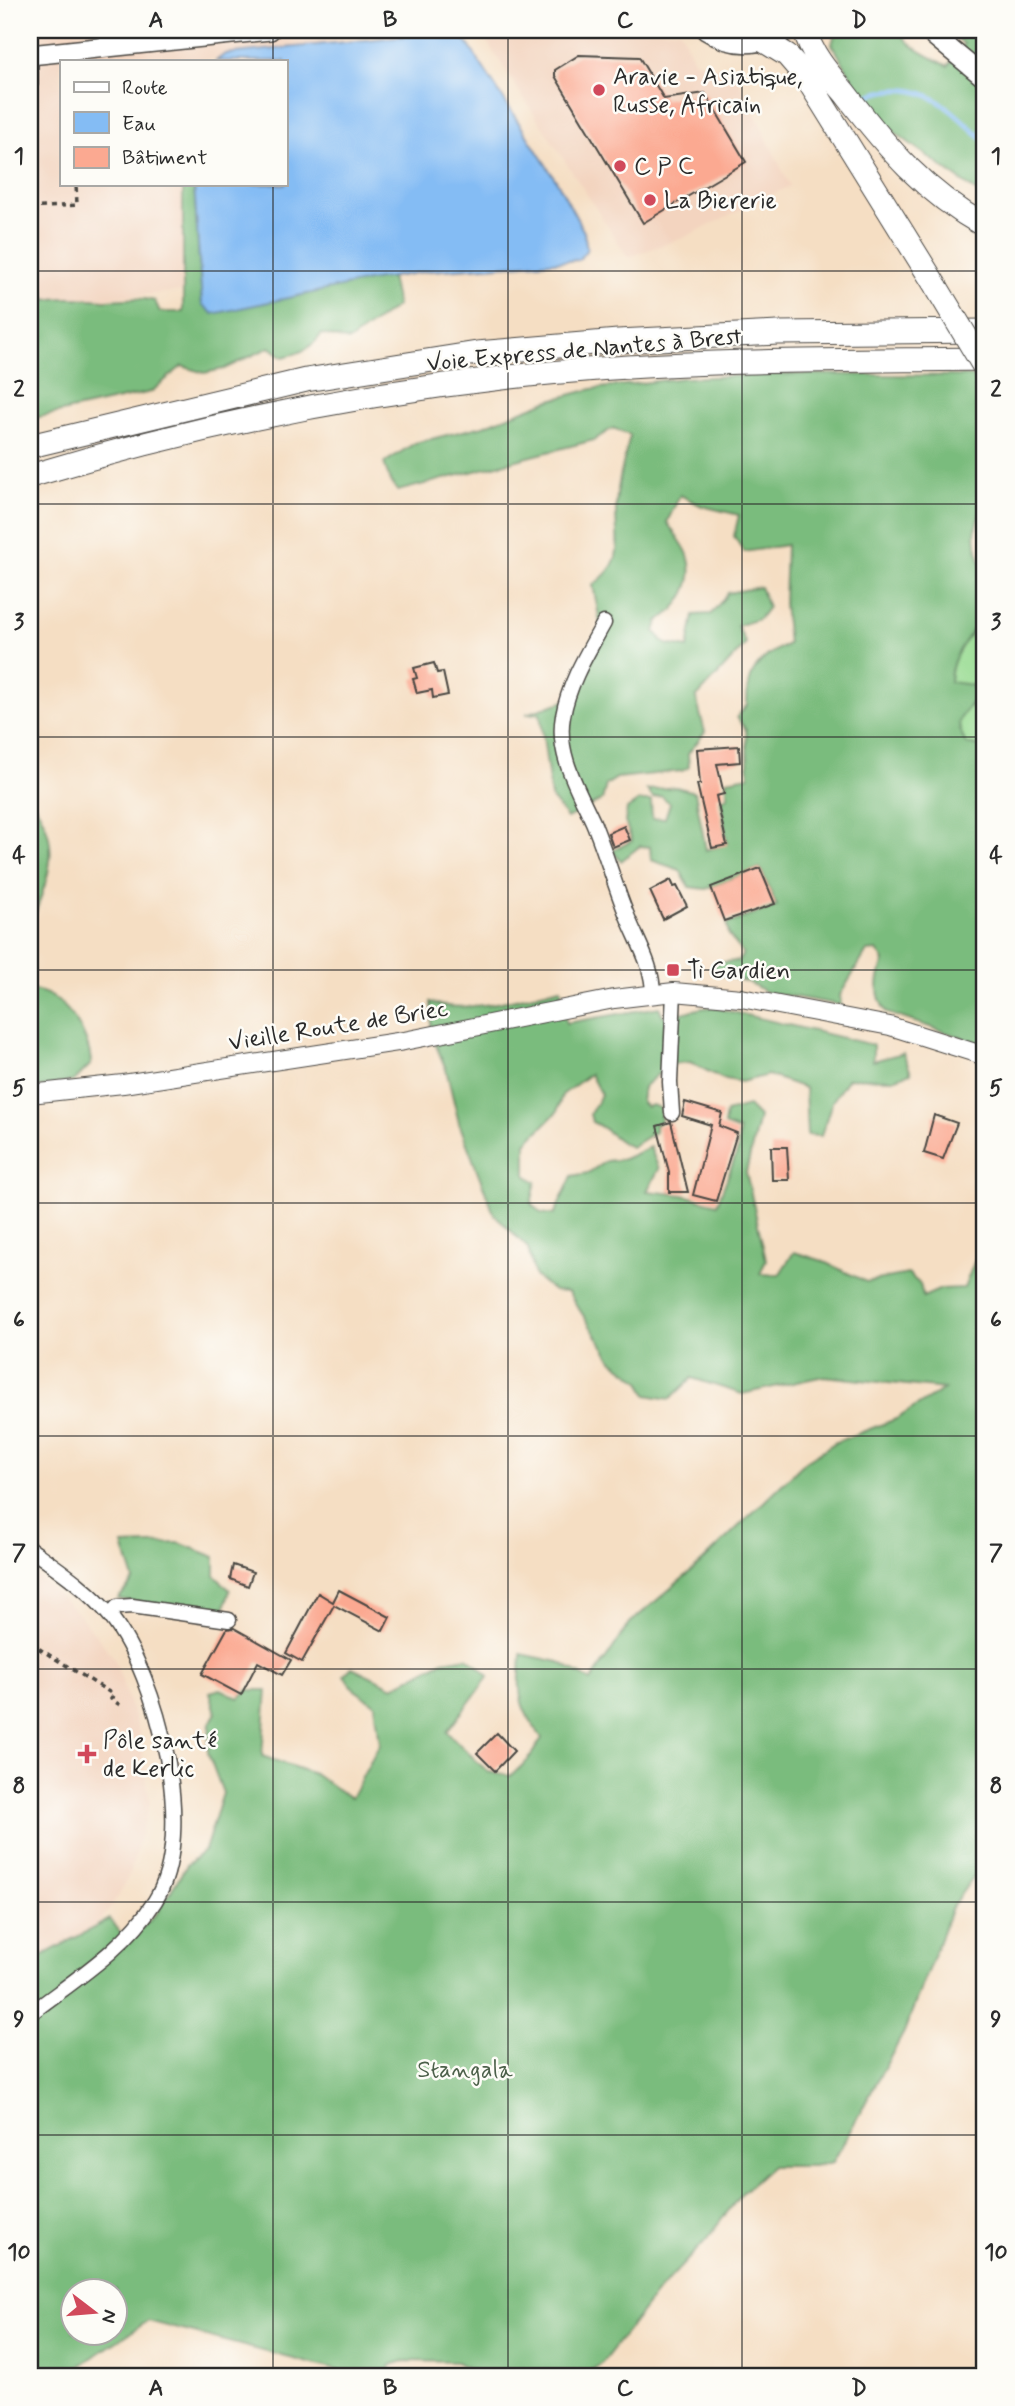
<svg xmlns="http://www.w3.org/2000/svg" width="1015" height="2406" viewBox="0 0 1015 2406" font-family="Mynerve,sans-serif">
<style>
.built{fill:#f3d4bf}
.green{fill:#99dc93;stroke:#62845f;stroke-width:2}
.forest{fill:#7abc7d;stroke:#527454;stroke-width:2;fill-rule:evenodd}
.water{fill:#84bcf4;stroke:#587490;stroke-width:2}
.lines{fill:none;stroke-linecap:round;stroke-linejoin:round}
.stream{stroke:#84bcf4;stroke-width:5}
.building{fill:#fba991}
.service-casing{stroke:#494642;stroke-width:10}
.minor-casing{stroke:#494642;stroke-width:17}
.tertiary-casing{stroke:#494642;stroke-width:20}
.secondary-casing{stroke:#494642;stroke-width:22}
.trunk-casing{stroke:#494642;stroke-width:25}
.path{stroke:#494642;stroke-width:3.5;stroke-dasharray:5 5;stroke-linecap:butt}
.service{stroke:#fff;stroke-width:7}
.minor{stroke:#fff;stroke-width:14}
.tertiary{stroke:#fff;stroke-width:18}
.secondary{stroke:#fff;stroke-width:19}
.trunk{stroke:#fff;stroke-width:23}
.trunk-bridge-casing{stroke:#494642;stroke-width:25;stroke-linecap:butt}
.trunk-bridge{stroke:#fff;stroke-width:23}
.grid{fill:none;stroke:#2b2b2b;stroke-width:2;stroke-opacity:0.55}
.poi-dot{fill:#d1495b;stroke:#fdfcf7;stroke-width:2.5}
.labels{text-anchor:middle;stroke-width:5;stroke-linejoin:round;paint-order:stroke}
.poi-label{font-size:24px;fill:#2b2b2b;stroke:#fdfcf7;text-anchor:start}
.street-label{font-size:24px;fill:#2b2b2b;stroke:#fdfcf7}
.park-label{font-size:24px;fill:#4c604a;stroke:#fdfcf7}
.neatline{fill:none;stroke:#2b2b2b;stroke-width:2.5}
.grid-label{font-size:23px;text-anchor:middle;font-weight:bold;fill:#2b2b2b}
</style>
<rect width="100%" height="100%" fill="#fdfcf7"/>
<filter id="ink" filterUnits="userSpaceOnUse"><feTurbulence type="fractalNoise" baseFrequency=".0143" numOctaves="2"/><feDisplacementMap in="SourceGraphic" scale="14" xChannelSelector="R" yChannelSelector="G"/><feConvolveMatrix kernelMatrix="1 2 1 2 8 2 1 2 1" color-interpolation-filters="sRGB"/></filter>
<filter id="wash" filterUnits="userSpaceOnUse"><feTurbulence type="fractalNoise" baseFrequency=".00686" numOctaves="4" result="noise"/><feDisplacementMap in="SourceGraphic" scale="28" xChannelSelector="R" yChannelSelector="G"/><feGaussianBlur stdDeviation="1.57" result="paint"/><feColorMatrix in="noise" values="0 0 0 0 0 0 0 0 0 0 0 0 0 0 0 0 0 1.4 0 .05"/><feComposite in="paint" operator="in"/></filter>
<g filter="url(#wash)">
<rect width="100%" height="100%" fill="#f5dec3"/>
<path class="built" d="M30,30H408L197,61H61V184H181L186,291L37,304L30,303Z
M479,30H680L694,60L735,73L790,186L683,238L628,257Z
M30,1569L77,1612L114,1658L139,1731L150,1802L131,1871L118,1897L100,1922L30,1979Z"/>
<path class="green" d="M985,606V751L981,747L966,745L958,729L960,713L971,705L950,683C950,654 971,630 985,606Z"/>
<path class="forest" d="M836,30H900C907,48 932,57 948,66L964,44L947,30H985V198L893,131L861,93L832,44Z
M183,184H194L202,304L391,277L397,306L349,341L322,334C310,349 301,353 283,357L270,347L224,369L204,373L182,366L151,392L30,419V292L43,288L46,300C66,296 84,299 104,300C122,300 137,296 155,301L160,312H183Z
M792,374L972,376L985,398V505C960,544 992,564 985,604C981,631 950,647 950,682L972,685L976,697C962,719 952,716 966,744L981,747L985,751V1045L887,1013C874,995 877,980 884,961L877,950L867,951L840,995L841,1005L766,992L748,982L711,972L715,963L738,961L743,954L729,935L727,924L777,906L760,868L706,889L689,887L680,870L651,860L650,847L640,846L621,861L612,851L632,841L625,822L627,809L639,801H651L652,819L665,818L670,803L661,796L653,798L647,790L676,787L695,792L706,850L727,844L721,800L728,797L726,780L749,776L746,730L737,717L747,705C746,672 759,657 788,644L784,604L786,545L744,552L734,536L739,515L702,506L680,495L667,522C673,532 684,544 688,555C697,582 680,609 658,621L655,632L666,644L688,648L694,615L711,614L728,593L760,587L768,607L759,619L737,626L746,644L696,698L705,732L688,754L689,767L682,771L617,778L606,785L602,800L567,818L551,797L540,713L526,714L574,698L602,633L593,585C628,560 615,543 616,506C617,483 625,458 630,435L613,428L594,440L398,491L391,483L384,463L415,443L483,426L547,401L592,389L682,378Z
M30,798C66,845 47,878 30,928Z
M561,988L566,1023L659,1007L663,1016C682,1015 694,1008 712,1007L873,1045V1061L903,1053L911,1073L893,1079L848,1078L832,1102L821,1136L807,1135L805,1088L768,1075L741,1082L721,1078L690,1062L670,1064L643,1087L641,1102L646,1107L652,1105L660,1108L661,1121L655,1125V1132L631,1147C616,1142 608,1128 592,1122L590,1114L601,1095L590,1074L562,1095L557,1112L526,1143V1175L536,1182L531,1204L541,1213L554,1215L572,1176L588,1173L606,1161L624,1159L650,1147L659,1169L647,1191L683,1195L717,1204L738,1150L739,1131L724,1125L726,1112L748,1106L759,1117L746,1172L766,1260L760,1274L779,1275L794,1252L823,1261L866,1282L908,1274L920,1284L923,1297L941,1289L964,1288L977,1255L985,1261V1861L953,1905L904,2032L833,2162L813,2166H772L742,2193L706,2240L659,2290L602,2363L583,2376H483L457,2362L404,2361L391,2365L388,2376H359L148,2321L64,2376H30V1962L110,1919L128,1942L157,1913L187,1865L205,1850L223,1793L208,1753L210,1723L216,1713L210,1692L221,1689L239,1698L248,1690H267L262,1756L314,1774L351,1798L380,1744L375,1704L355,1690L344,1675L352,1667L393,1687L443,1661L467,1657L489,1676L447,1732L488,1772L511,1776L528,1760L542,1738C516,1704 519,1694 521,1654L559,1662L591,1681L630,1623L702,1562L806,1461L836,1442L896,1419L944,1389L824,1376L742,1394L692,1378L670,1399L647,1395L640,1381L613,1361L568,1292L554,1291L535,1276L528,1248L494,1214L459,1123L446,1069L431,1033V1002C464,1016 526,996 561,988ZM74,2290H116V2332H74Z
M30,990C63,991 90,1034 91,1064L74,1081L30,1089Z
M179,1543L215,1557V1576L230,1590L223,1615L118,1599L134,1580L123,1545Z"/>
<path class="water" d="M445,32L458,33L468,44L559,185L584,232L587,249L579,260L430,271L368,281L213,314L202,304L194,184H285V61H216L225,54Z"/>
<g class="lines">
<path class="stream" d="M870,95C924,77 947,107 985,141"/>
</g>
<g id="blocks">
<path class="building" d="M579,55L639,57L664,99L705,93L746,162L643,223L555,76V70Z
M434,663L437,673L443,672L448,695L433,698L432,690L417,693L413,679L417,678L414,668Z
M739,746L740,762L717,764L724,794L716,796L727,845L712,848L697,784H700L697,749Z
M624,826L630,840L613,847L608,833Z
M760,868L775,904L724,921L711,887Z
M671,880L674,887L677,886L687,906L663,919L650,891Z
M685,1102L722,1113L719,1126L737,1133L716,1201L693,1195L711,1125L682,1116Z
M934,1115L957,1123L943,1159L924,1153Z
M671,1122L688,1192H669V1172L657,1126Z
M771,1147H787L789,1180H772Z
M233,1565L253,1572L248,1586L230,1579Z
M339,1590L390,1617L383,1631L334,1605L302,1662L286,1653L318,1593L333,1602Z
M234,1628L291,1660L282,1675L258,1662L241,1695L202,1674L227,1629Z
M497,1733L514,1751L495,1771L477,1753Z"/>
</g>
</g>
<g filter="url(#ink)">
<use href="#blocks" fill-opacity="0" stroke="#494642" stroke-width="2"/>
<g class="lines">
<defs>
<path id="service" d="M30,90L34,84V65"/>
<path id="minor" d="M604,623C588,652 569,682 563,716C556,754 578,789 593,822C606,853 615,887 628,918C638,943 653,966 653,994
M672,1113L670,1082L674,992
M30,1549C58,1569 90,1590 111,1617C158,1677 198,1833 155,1901C125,1949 74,1980 30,2014
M110,1615L117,1607L132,1606L229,1620"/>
<path id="tertiary" d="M30,1094L123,1084L404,1041L614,999L674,992L741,998L890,1026L985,1056"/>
<path id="secondary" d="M706,30C732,47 760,47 787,30
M927,30L985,78
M30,55L270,30"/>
<path id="trunk" d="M805,30C811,54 829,74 845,93C888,149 923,191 985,226
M764,41L787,55L806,77L937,288
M30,446L306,380L477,353L618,341L778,333L985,331
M30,476C186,429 348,395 510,377C668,359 827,361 985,359"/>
</defs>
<use href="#service" class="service-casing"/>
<use href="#minor" class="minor-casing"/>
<use href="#tertiary" class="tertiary-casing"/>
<use href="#secondary" class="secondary-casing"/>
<use href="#trunk" class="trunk-casing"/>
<path class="path" d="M30,208L77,205L76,184
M30,1643L114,1695L111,1699L120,1705"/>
<use href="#service" class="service"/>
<use href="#minor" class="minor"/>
<use href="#tertiary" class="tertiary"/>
<use href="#secondary" class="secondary"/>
<use href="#trunk" class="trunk"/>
<defs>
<path id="trunk-bridge" d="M937,288L985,368"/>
</defs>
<use href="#trunk-bridge" class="trunk-bridge-casing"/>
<use href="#trunk-bridge" class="trunk-bridge"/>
</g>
</g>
<path class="grid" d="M273,30V61M508,30V2376M742,30V2376M273,184V2376M30,271H985M30,504H985M30,737H985M30,970H985M30,1203H985M30,1436H985M30,1669H985M30,1902H985M30,2135H985"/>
<g class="poi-dot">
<circle cx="599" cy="90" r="7"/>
<circle cx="620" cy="166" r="7"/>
<circle cx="650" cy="200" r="7"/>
<rect x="666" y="963" width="14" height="14" rx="3.5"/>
<path d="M83.5 1743.5h7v7h7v7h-7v7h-7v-7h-7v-7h7z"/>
</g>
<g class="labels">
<g class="poi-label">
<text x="613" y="84">Aravie - Asiatique,<tspan x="613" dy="28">Russe, Africain</tspan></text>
<text x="634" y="174">C P C</text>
<text x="664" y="208">La Biererie</text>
<text x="687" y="978">Ti Gardien</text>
<text x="103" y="1748">Pôle santé<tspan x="103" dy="28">de Kerlic</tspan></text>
</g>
<g class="street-label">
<text transform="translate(584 349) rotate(-5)" y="8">Voie Express de Nantes à Brest</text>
<text transform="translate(338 1025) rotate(-9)" y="8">Vieille Route de Briec</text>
</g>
<g class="park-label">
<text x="465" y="2077">Stangala</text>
</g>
</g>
<rect width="1015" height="2406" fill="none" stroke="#fdfcf7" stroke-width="77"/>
<rect x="60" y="60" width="228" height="126" fill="#fdfcf7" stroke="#a9a8a5" stroke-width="2"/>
<rect x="74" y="82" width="35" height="10" fill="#ffffff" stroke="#a9a8a5" stroke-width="2"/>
<text x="122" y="94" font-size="21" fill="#2b2b2b">Route</text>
<rect x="74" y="112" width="35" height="21" fill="#84bcf4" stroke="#a9a8a5" stroke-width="2"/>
<text x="122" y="130" font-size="21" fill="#2b2b2b">Eau</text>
<rect x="74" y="147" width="35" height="21" fill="#fba991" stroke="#a9a8a5" stroke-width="2"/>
<text x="122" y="164" font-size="21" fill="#2b2b2b">Bâtiment</text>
<g transform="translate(94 2312) rotate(106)"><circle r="33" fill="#fdfcf7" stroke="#a9a8a5" stroke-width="2"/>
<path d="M0-5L12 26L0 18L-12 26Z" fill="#d1495b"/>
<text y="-10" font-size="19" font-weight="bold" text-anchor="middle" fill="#2b2b2b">N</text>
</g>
<rect x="38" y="38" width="938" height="2330" class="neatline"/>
<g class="grid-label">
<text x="156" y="27">A</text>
<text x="390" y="27">B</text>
<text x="625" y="27">C</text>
<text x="859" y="27">D</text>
<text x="19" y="163">1</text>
<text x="996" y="163">1</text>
<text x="19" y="396">2</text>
<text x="996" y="396">2</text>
<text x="19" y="629">3</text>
<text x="996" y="629">3</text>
<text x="19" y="862">4</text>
<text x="996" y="862">4</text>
<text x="19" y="1095">5</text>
<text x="996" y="1095">5</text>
<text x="19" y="1327">6</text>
<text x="996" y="1327">6</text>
<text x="19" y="1560">7</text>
<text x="996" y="1560">7</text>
<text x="19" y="1793">8</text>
<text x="996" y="1793">8</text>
<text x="19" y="2026">9</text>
<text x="996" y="2026">9</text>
<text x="19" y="2259">10</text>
<text x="996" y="2259">10</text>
<text x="156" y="2395">A</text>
<text x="390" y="2395">B</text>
<text x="625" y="2395">C</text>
<text x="859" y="2395">D</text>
</g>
</svg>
